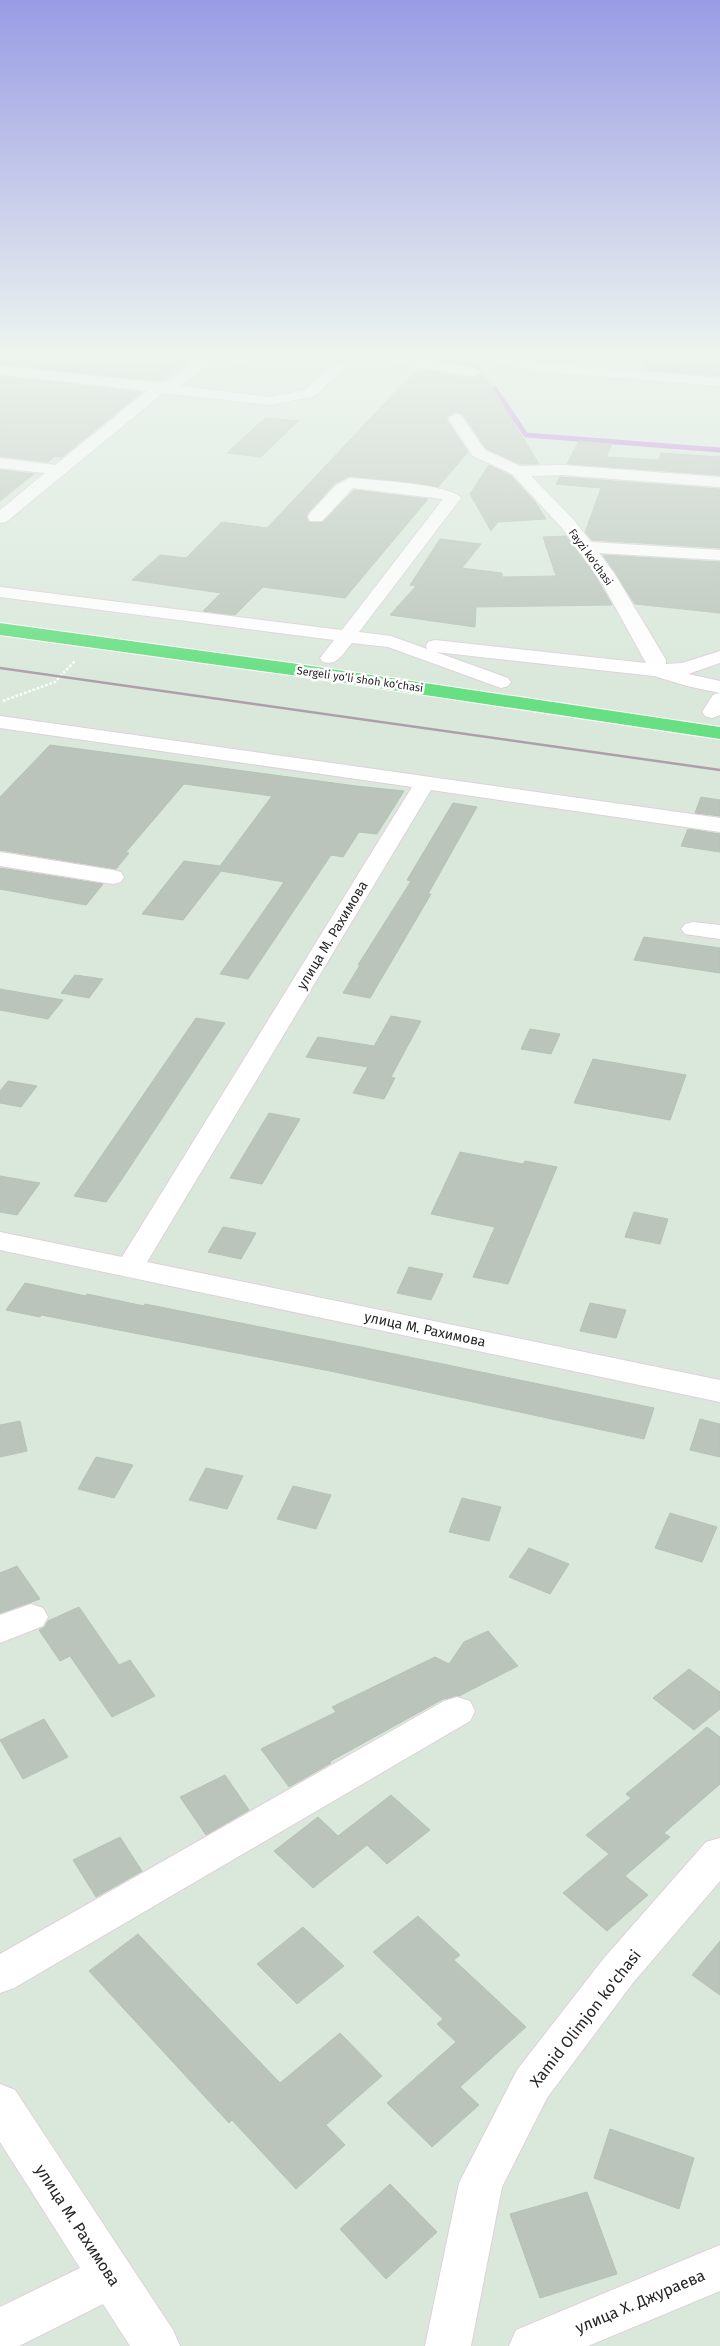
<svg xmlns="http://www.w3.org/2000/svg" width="720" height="2346" viewBox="0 0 720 2346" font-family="'Fira Sans',sans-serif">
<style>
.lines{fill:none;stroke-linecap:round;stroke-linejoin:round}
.stream{stroke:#c378df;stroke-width:5}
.building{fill:#bac4ba;stroke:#b4c3b6}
.minor-casing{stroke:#dfd0db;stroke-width:2}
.major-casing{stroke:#fff;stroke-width:2}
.path{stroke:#fff;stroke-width:2.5;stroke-dasharray:2.5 2;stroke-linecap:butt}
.minor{fill:#fff;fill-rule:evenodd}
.major{fill:#68df83;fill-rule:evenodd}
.rail{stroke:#af9eaa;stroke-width:2.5}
.labels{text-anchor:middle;stroke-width:5;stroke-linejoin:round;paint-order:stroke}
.far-street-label{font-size:11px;fill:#272727;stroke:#fff}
.street-label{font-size:14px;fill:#272727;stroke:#fff}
.near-street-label{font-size:16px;fill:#272727;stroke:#fff}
</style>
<rect width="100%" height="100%" fill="#dae8db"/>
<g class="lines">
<path class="stream" d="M495,389L526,435L720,450"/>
</g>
<path class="building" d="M0,354H193L157,381L0,364Z
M430,354H455L463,360L476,362L482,371L473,366L427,358Z
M647,354H720V376L646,370Z
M417,369L473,378L482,371L539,464H520L486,449L463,414L455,411L446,419L468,452L438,487L350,476L335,483L309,512L306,516L308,522H323L354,490L428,499L345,598L263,587L235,615L203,611L221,593L132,580L160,555L186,558L222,522L267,528Z
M0,376L142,392L62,457L55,456L48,462L0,456Z
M265,418L298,421L261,457L227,453Z
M579,441L612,444L606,457L659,460L661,453L720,457V475L567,464Z
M489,465L511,476L536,503L546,519L498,522L491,531L470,494Z
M0,470L34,474L0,501Z
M560,477L720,489V548L592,540L585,532L601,488L556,484Z
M566,536L595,575L612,605L476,607L475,627L390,615L416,586L410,585L440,539L481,544L462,568L502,573V577L556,576L543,537Z
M603,555L720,562V613L635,604Z
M50,745L356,786L404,791L377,834L359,832L343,857L331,855L248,979L220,974L284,882L221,871L183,920L142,914L184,861L220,866L272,796L184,784L126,852L129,853L116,869L0,850V797Z
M701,797L720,800V816L695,813Z
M453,803L477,807L428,894H431L370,998L343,993L360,965H358L411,881L407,880Z
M688,829L720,834V852L681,846Z
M0,868L103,884L86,905L0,889Z
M644,937L720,948V973L634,960Z
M75,975L103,979L89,998L61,993Z
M0,989L63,1000L48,1019L0,1010Z
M391,1016L421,1021L391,1077L395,1078L384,1099L353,1093L368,1067L306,1057L318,1037L374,1046Z
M196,1018L225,1023L122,1179L106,1202L74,1196Z
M530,1029L560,1034L551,1054L521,1049Z
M593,1059L686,1075L670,1120L574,1103Z
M8,1081L37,1086L21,1107L0,1103V1091Z
M269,1113L300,1119L262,1184L230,1178Z
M460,1152L523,1164L525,1161L557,1167L508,1284L473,1277L495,1227L431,1214Z
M0,1176L40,1183L17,1215L0,1212Z
M634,1212L668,1219L660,1244L625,1237Z
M223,1227L256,1233L241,1259L208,1252Z
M409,1267L443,1274L431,1300L397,1293Z
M25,1283L86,1296L87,1294L144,1306L145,1304L361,1347L654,1408L644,1439L330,1371L41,1315L40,1317L6,1310Z
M590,1303L626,1310L616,1338L580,1331Z
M700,1419L720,1424V1457L690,1450Z
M20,1421L27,1451L0,1457V1425Z
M96,1457L133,1465L114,1498L78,1489Z
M206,1468L243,1476L227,1509L189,1500Z
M293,1486L331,1495L316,1529L277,1519Z
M462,1498L501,1507L489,1541L449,1532Z
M670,1513L717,1527L702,1562L655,1548Z
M529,1548L569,1564L550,1594L509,1577Z
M17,1566L40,1599L0,1613V1573Z
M79,1607L119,1665L130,1660L155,1696L112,1717L70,1656L60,1661L39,1630L45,1627L48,1621Z
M488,1631L518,1666L459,1696L443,1699L329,1762L331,1763L289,1787L261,1749L336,1712L332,1707L435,1657L449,1664L464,1642Z
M689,1669L720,1692V1709L694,1730L653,1698Z
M44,1719L68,1757L23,1779L0,1740Z
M707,1727L720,1737V1784L664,1833L670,1837L625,1876L648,1895L607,1931L563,1893L609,1854L586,1835L631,1798L626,1794Z
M225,1775L249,1810L206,1835L180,1797Z
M391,1795L430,1830L387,1864L367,1845L313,1888L274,1851L318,1817L338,1836Z
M120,1837L142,1871L96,1897L73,1860Z
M418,1916L460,1955L454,1960L526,2027L460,2087L479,2105L432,2147L387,2103L456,2042L437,2024L443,2019L373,1952Z
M303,1927L344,1966L297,2004L257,1964Z
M138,1934L280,2083L340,2033L382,2076L326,2125L345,2145L296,2189L232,2120L229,2123L89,1971Z
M720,1941V1995L692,1975Z
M610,2129L694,2158L679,2209L594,2178Z
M390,2184L437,2232L386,2279L340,2229Z
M587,2192L617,2274L540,2298L510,2214Z"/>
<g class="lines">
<defs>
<path id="minor" d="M204,354L247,356L254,360L247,364L214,361L180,386L270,397L305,390L333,364H343L345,367L315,396L270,405L163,393L6,522L0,523V510L45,473L0,468V458L55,465L147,391L0,374V366L159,383L170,380Z
M376,354H395L473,368L480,372L473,376L394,363Z
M457,354H491L549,364L720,378V386L549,372L464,358Z
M456,413L461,415L485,450L520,466L562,465L720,477V487L562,475L531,476L574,520L591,542L720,550V560L599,553L614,573L666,660V664L682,663L720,651V663L688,674L720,681V693L687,686L654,676L436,652L508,678L511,682L508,686L501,688L388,647L352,643C343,653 338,666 323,662L320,658L334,640L0,597V587L342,630L443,499L353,488L322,521H310L308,517L310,513L336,485L350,478C371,480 451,484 461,498L359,632L391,636L427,649L426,646L428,642L435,640L646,663L597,574L562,528L512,474L473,456L448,418Z
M720,693V715L712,718L705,716L702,712L713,695Z
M0,716L720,818V832L431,790L147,1262L720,1380V1402L0,1250V1232L122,1257L412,787L0,728Z
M0,852L113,870L121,872L124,877L121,882L113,884L0,866Z
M693,922L720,925V939L685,934L681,929L685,924Z
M31,1604L43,1608L48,1617L43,1626L0,1643V1615Z
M457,1697L470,1701L475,1711L470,1721L14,1988L0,1993V1954L444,1701Z
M720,1838V1881L632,1984L547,2098L502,2187L471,2346H425L459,2183L517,2070L604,1958L706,1842Z
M0,2084L15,2090L173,2330L180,2346H130L103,2304L19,2346H0V2307L80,2268L0,2142Z
M720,2245V2291L588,2346H509L516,2330Z"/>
<path id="major" d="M0,623L291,663L720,727V739L291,675L0,635Z"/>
</defs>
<use href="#minor" class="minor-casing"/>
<use href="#major" class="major-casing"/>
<path class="path" d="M3,701L55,682L76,660"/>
<use href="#minor" class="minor"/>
<use href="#major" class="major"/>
<path class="rail" d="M0,668L720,770"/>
</g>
<linearGradient id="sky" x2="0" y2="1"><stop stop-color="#999ce4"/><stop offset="0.52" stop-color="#eef5ef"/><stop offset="1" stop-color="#eef5ef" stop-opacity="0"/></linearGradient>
<rect width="720" height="683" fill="url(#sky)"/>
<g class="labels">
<g class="far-street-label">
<text transform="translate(591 557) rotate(54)" y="4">Fayzi ko'chasi</text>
<text transform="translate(360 679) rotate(8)" y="4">Sergeli yo‘li shoh ko‘chasi</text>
</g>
<g class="street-label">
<text transform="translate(332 935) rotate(-59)" y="5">улица М. Рахимова</text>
<text transform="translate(425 1329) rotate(12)" y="5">улица М. Рахимова</text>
</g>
<g class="near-street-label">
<text transform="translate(585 2018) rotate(-52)" y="6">Xamid Olimjon ko'chasi</text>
<text transform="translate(78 2225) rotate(57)" y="6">улица М. Рахимова</text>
<text transform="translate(640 2301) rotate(-23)" y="6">улица Х. Джураева</text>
</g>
</g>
</svg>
